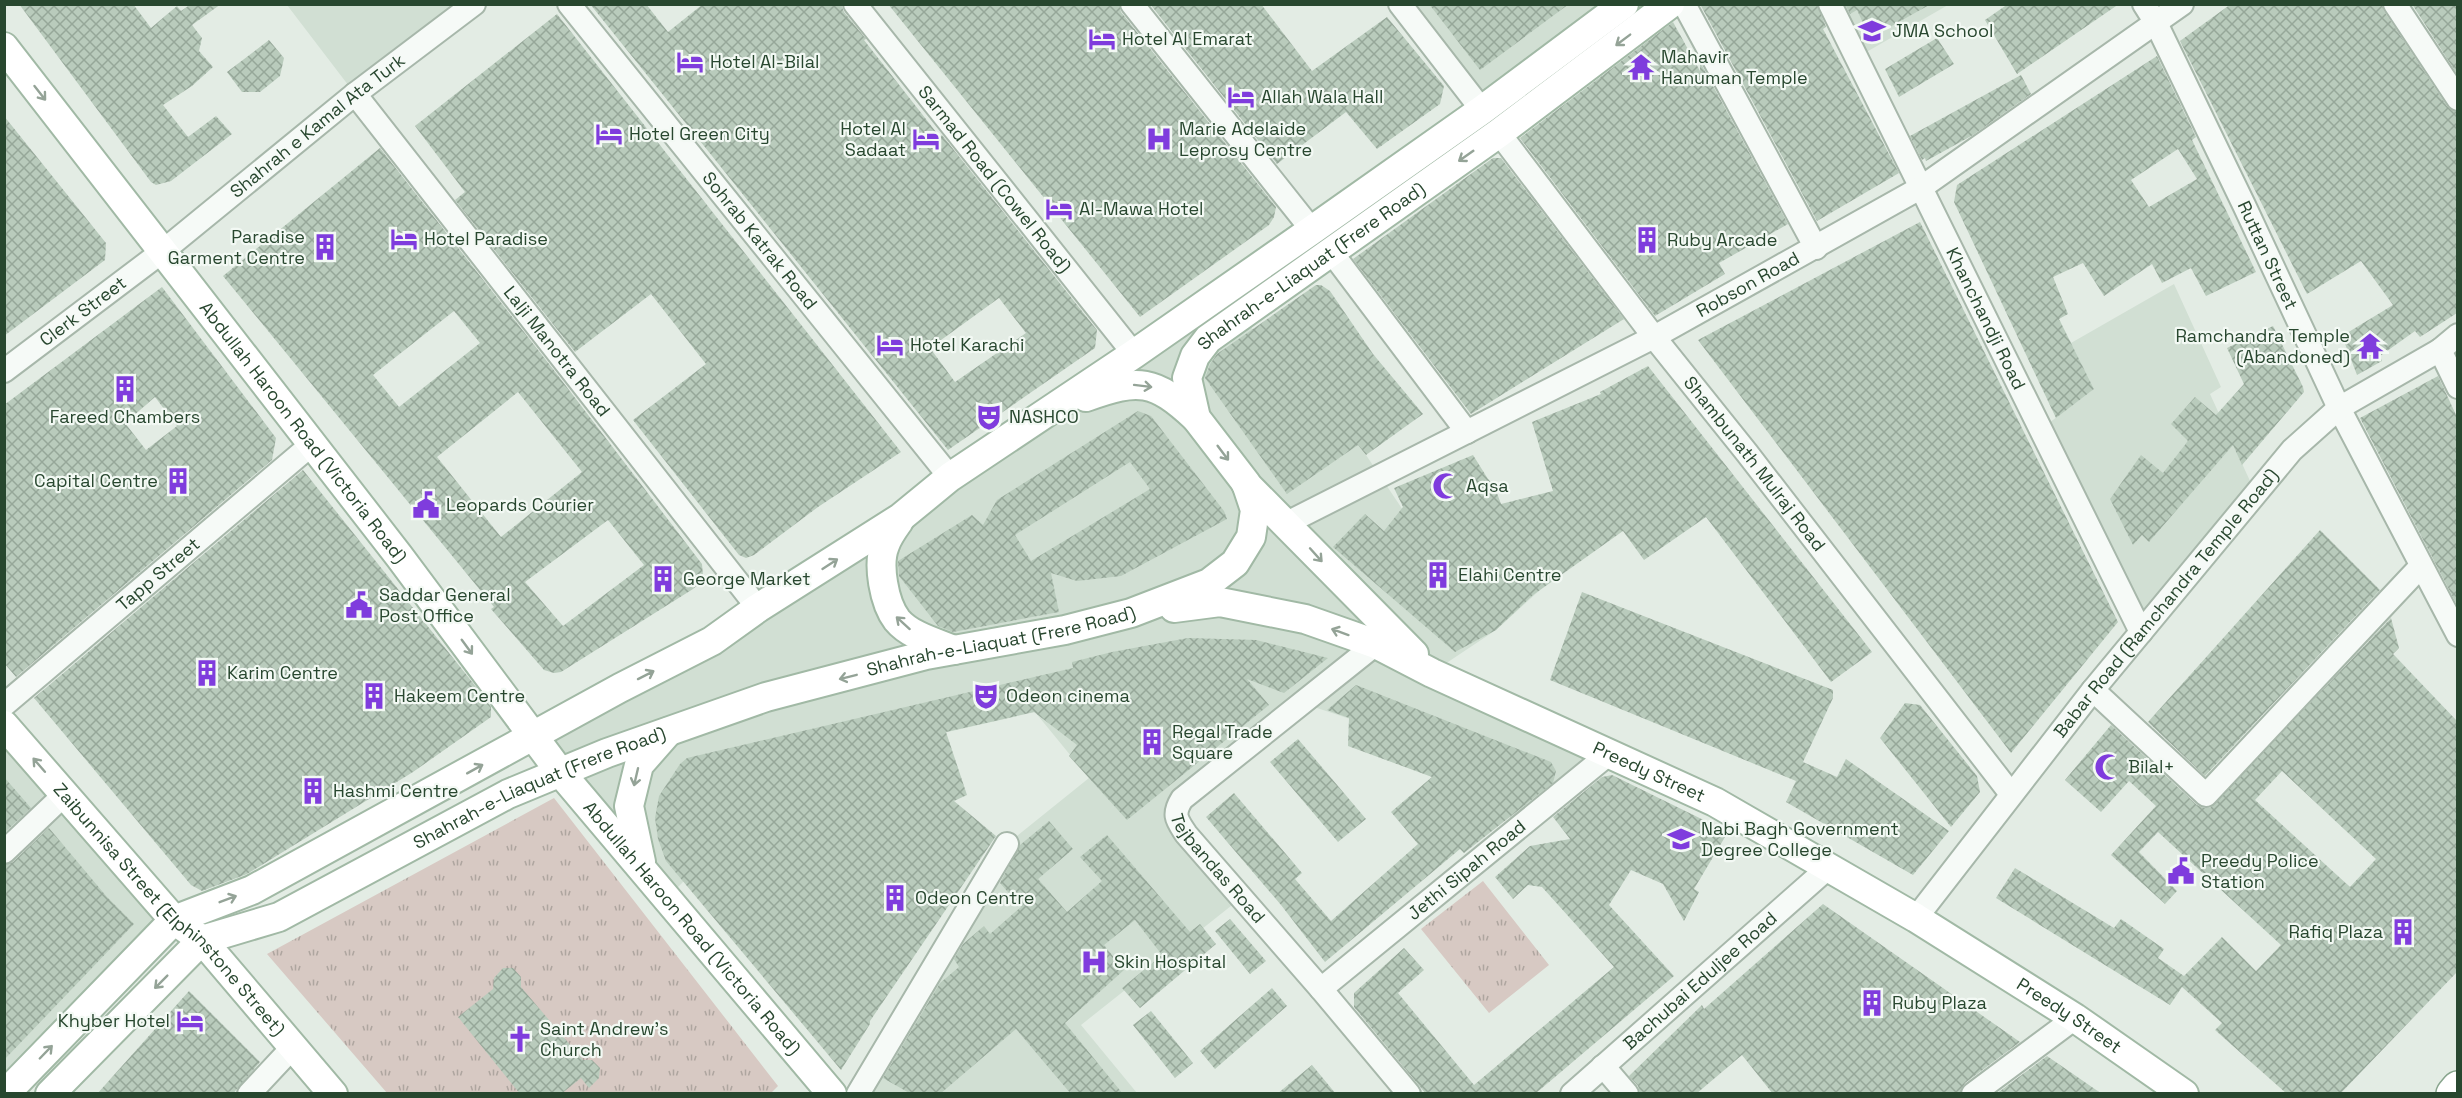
<svg xmlns="http://www.w3.org/2000/svg" width="2462" height="1098" viewBox="0 0 2462 1098" font-family="'Space Grotesk',sans-serif">
<style>
.built{fill:#d1dfd3}
.grass{fill:url(#grass-tufts)}
.building{fill:url(#building-cross-hatch);fill-rule:evenodd}
.lines{fill:none;stroke-linecap:round;stroke-linejoin:round}
.minor-casing{stroke:#a7b7aa;stroke-width:26}
.major-casing{stroke:#a1b9a5;stroke-width:32}
.highway-casing{stroke:#88a58d;stroke-width:36}
.minor{stroke:#f6faf7;stroke-width:22}
.major{stroke:#fff;stroke-width:28}
.highway{stroke:#fff;stroke-width:33}
.oneway{stroke:#94a397}
.labels{text-anchor:middle;stroke-width:4.5;stroke-linejoin:round;paint-order:stroke}
.poi-label{font-size:18px;fill:#28472f;stroke:#f3f9f4;text-anchor:start}
.street-label{font-size:18px;fill:#28472f;stroke:#f3f9f4}
</style>
<defs>
<pattern id="grass-tufts" width="24" height="20" patternUnits="userSpaceOnUse" patternTransform="scale(1.5)"><rect width="24" height="20" fill="#d7c9c3"/><path d="M3 7l-1-3M5 7V3M7 7l1-3M15 17l-1-3M17 17v-4M19 17l1-3" fill="none" stroke="#aea59f"/></pattern>
<pattern id="building-cross-hatch" width="8" height="8" patternUnits="userSpaceOnUse" patternTransform="scale(1.5)"><rect width="8" height="8" fill="#b9cbbc"/><path d="M0 0l8 8M0 8l8-8" fill="none" stroke="#96a799"/></pattern>
</defs>
<rect width="100%" height="100%" fill="#e3ece4"/>
<path class="built" d="M287,5H473L355,94Z
M1400,5H1625L1482,110Z
M1830,5H1948L1856,58Z
M2174,284L2221,387L2210,394L2256,494L2141,632L2041,429L2094,389L2071,343Z
M1226,290L1242,315L1305,399L1317,392L1366,455L1407,516L1540,590L1496,630L1433,672L1610,753L1519,827L1449,752L1302,703L1176,808L1241,898L1081,1025L1137,1093L858,1094L1007,844L1089,778L1035,712L842,756L748,826L683,882L668,897L533,737L950,477Z
M4,746L53,804L174,920L4,1093Z"/>
<path class="grass" d="M554,798L778,1086L770,1094L387,1093L267,954Z
M1483,881L1549,965L1489,1013L1421,929Z"/>
<path class="building" d="M19,4H133L151,28L177,6L181,11L191,4H221L192,25L202,38L199,51L213,67L192,86L163,105L188,137L216,116L232,134L171,181L156,185L151,182Z
M590,4H646L668,32L703,4H841L844,12L866,39L864,40L940,137L942,135L1097,330L1095,348L948,450ZM999,298L1026,333L955,382L930,348Z
M888,4H1119L1121,12L1276,207L1274,217L1269,225L1140,317Z
M1150,4H1261L1312,71L1387,17L1444,86L1440,104L1377,149L1346,112L1277,164Z
M1429,4H1569L1480,70Z
M1700,4H1817L1826,27L1823,29L1899,173L1817,221Z
M1845,4H1931L1870,38L1857,10L1850,14Z
M2008,4H2119L2017,74L1985,20Z
M2231,4H2382L2384,11L2447,106L2457,112V313L2420,337L2415,331L2380,356L2382,361L2357,375L2342,336L2393,305L2361,261L2307,294L2180,41Z
M2412,4H2457V74Z
M557,14L901,452L818,507L754,555L746,558L739,555L633,420L706,364L651,294L575,352L455,200L465,192L415,126Z
M1673,22L1700,71V62L1788,224L1719,263L1725,274L1655,316L1520,138Z
M1937,38L1954,64L1899,97L1885,69Z
M269,40L284,58L280,76L260,92H242L227,72Z
M2157,56L2196,137L2192,140L2256,272L2206,296L2191,268L2162,283L2152,264L2104,296L2083,263L2053,277L2068,314L2059,319L2094,389L2056,418L1954,202L1957,185ZM2178,149L2197,179L2149,207L2131,180Z
M2021,75L2031,94L1973,135L1926,161L1925,158L1922,160L1910,136Z
M4,116L106,243L105,260L4,336Z
M380,148L553,369L702,564L703,576L699,584L693,589L561,672L554,673L544,670L491,609L494,607L223,276ZM454,311L480,343L399,407L373,375ZM518,392L582,472L501,537L437,457ZM608,520L644,565L563,626L525,582Z
M1493,158H1501L1624,319L1471,414L1353,259Z
M1920,222L2118,622L2011,753L1698,340Z
M1316,285H1321L1330,291L1373,354L1423,414L1366,455L1358,445L1287,494L1205,378L1210,364L1217,354Z
M162,287L276,438L272,460L16,677L4,663V405ZM155,397L177,426L146,450L125,423Z
M2273,326L2303,387L2304,392L2242,465L2233,445L2149,542L2142,535L2133,545L2110,499L2141,455L2163,473L2188,441L2171,424L2195,397L2216,415L2244,384L2227,348Z
M1648,366L1872,652L1831,682L1706,517L1644,560L1623,531L1533,595L1496,630L1455,652L1333,547L1365,514L1384,531L1403,507L1394,488L1473,455L1488,479L1494,485L1501,504L1553,491L1532,422L1601,394L1600,392Z
M2438,376L2457,417V605L2360,418Z
M1138,411L1151,416L1224,511L1227,519L1121,576L1077,581L1051,573L1059,612L953,632L938,626L899,576L898,561L972,515L983,525L997,500ZM1130,462L1150,489L1031,561L1015,535Z
M303,470L473,683L491,707V717L413,772L247,874L202,891L191,885L34,698Z
M2320,530L2380,590L2205,776L2148,722Z
M1582,592L1833,690V698L1803,762L1837,777L1846,759L1949,831L1913,875L1786,802L1796,781L1550,680Z
M2391,618L2399,648L2393,654L2457,721V972L2340,1094H2287L2215,1030L2222,1023L2182,987L2170,1005L1996,898L2015,868L2114,928L2121,919L2164,949L2158,958L2184,976L2222,937L2256,971L2281,945L2158,832L2139,852L2177,891L2165,904L2111,855L2156,806L2129,781L2101,812L2065,780L2111,725L2197,805L2204,808H2210ZM2282,771L2376,859L2350,887L2255,800Z
M1188,638L1256,640L1328,658L1284,693L1247,679L1269,705L1127,820L1069,756L1077,745L1034,712L946,732L967,795L954,801L996,836L870,1021V1024L841,1070L666,861L658,839L655,818L659,796L680,764L687,758L1073,668L1072,662L1112,652Z
M1356,685L1551,762L1556,771L1553,783L1464,853L1460,849L1325,962L1281,905L1206,817L1234,793L1302,873L1295,879L1331,921L1418,844L1391,812L1432,777L1348,746L1349,718L1327,710Z
M1905,703L1920,705L1977,776L1980,792L1951,827L1880,738Z
M1298,739L1366,819L1338,842L1270,762Z
M1612,775L1728,832L1694,889L1699,892L1684,921L1663,884L1631,870L1609,905L1674,976L1535,1094H1426L1354,1007V993L1404,948L1424,970L1398,993L1474,1085L1614,967L1542,887L1528,885L1513,899L1495,877L1530,846L1570,839L1553,817L1602,777Z
M4,777L31,808L4,833Z
M1049,821L1073,849L1038,879L1067,912L1102,881L1080,857L1107,835L1190,932L1200,924L1216,944L1140,1008L1122,988L1162,955L1135,920L1104,945L1124,970L1065,1023L1123,1094H1071L1016,1029L940,1094H911L883,1078L940,983L959,967L954,959L963,944L984,926L990,934L1021,907L1000,883L1020,845Z
M49,828L107,897L134,924L4,1060V865L13,862Z
M1823,904L2020,1042L1965,1083L1960,1094H1773L1742,1055L1696,1094H1640L1638,1086L1629,1076L1702,1005L1704,1009Z
M1230,919L1266,961L1250,974L1215,931Z
M503,968H513L521,977V987L583,1060H592L600,1068L599,1078L589,1088L581,1078L561,1094H520L458,1017L493,989L494,978Z
M1272,988L1287,1006L1215,1069L1200,1051Z
M189,991L260,1062L236,1090L233,1094H97Z
M1151,1011L1193,1063L1175,1078L1133,1025Z
M2047,1056L2102,1094H1996Z
M1312,1065L1336,1094H1277Z"/>
<g class="lines">
<defs>
<g id="minor">
<path id="s1" d="M569,4L950,477"/>
<path id="s2" d="M855,4L1134,354"/>
<path d="M1132,4L1312,230"/>
<path d="M1400,4L1482,110"/>
<path d="M1684,4L1816,248"/>
<path id="s3" d="M1830,4L2141,632"/>
<path id="s4" d="M2144,4L2156,23L2244,205L2339,408L2458,635"/>
<path d="M2395,4L2458,99"/>
<path id="s5" d="M355,94L758,608"/>
<path id="s6" d="M1499,133L1654,337L1747,453L2011,794"/>
<path d="M1332,253L1467,432"/>
<path d="M2440,350L2458,387"/>
<path id="s7" d="M4,371L163,251L355,94L474,4"/>
<path id="s8" d="M1287,523L1654,337L1922,187L2182,4"/>
<path id="s9" d="M1376,644L1182,799C1172,815 1177,820 1186,834L1321,989L1409,1094"/>
<path d="M2093,690L2206,795L2421,566"/>
<path id="s10" d="M4,705L311,445"/>
<path d="M4,852L65,794"/>
<path id="s11" d="M1916,918L2093,690L2292,450L2339,408L2440,350L2458,335"/>
<path id="s12" d="M1321,989L1610,753"/>
<path d="M1603,1066L1627,1094"/>
<path d="M249,1094L293,1047"/>
<path d="M858,1094L1007,844"/>
<path id="s13" d="M1572,1094L1829,867"/>
<path d="M1973,1094L2075,1018"/>
</g>
<g id="major">
<path id="s14" d="M4,47L399,556L560,772L832,1094"/>
<path d="M1086,397C1139,378 1154,379 1196,418"/>
<path d="M1246,484L1414,654"/>
<path d="M899,521C894,528 888,536 885,545C877,564 884,603 897,620C910,636 937,643 954,650"/>
<path id="s15" d="M1174,608L1220,602L1305,619L1376,644L1432,673L1715,802L1916,918L2075,1018L2184,1094"/>
<path id="s16" d="M4,725L174,920L202,940L333,1094"/>
<path d="M641,862L629,806L639,765L668,732"/>
<path d="M5,1094L174,920L252,890L620,688L712,641L758,608L900,518L950,477L1134,354L1312,230L1482,110L1624,4"/>
<path id="s17" d="M50,1094L202,940L279,917L508,794L607,753L766,697L926,655L1065,630L1131,613L1209,583L1235,563L1251,537L1255,510L1246,483L1196,418L1187,378L1195,356L1208,339L1499,133L1670,4"/>
</g>
<path id="highway" d="M2453,1094L2458,1088"/>
</defs>
<use href="#minor" class="minor-casing"/>
<use href="#major" class="major-casing"/>
<use href="#highway" class="highway-casing"/>
<use href="#minor" class="minor"/>
<use href="#major" class="major"/>
<use href="#highway" class="highway"/>
</g>
<defs><path id="oneway-shaft" d="M-6 0H5M1.5-3L5.5 0L1.5 3" fill="none" stroke-width="1.6" stroke-linecap="round" stroke-linejoin="round" transform="scale(1.5)"/></defs>
<g class="oneway">
<use href="#oneway-shaft" transform="translate(1623 40) rotate(143)"/>
<use href="#oneway-shaft" transform="translate(40 93) rotate(52)"/>
<use href="#oneway-shaft" transform="translate(1466 156) rotate(145)"/>
<use href="#oneway-shaft" transform="translate(1143 386) rotate(7)"/>
<use href="#oneway-shaft" transform="translate(1223 453) rotate(53)"/>
<use href="#oneway-shaft" transform="translate(1316 555) rotate(48)"/>
<use href="#oneway-shaft" transform="translate(830 564) rotate(-33)"/>
<use href="#oneway-shaft" transform="translate(903 623) rotate(-138)"/>
<use href="#oneway-shaft" transform="translate(1340 632) rotate(-160)"/>
<use href="#oneway-shaft" transform="translate(467 647) rotate(54)"/>
<use href="#oneway-shaft" transform="translate(646 675) rotate(-27)"/>
<use href="#oneway-shaft" transform="translate(848 677) rotate(166)"/>
<use href="#oneway-shaft" transform="translate(39 765) rotate(-131)"/>
<use href="#oneway-shaft" transform="translate(475 769) rotate(-29)"/>
<use href="#oneway-shaft" transform="translate(636 777) rotate(103)"/>
<use href="#oneway-shaft" transform="translate(228 899) rotate(-21)"/>
<use href="#oneway-shaft" transform="translate(161 982) rotate(135)"/>
<use href="#oneway-shaft" transform="translate(46 1052) rotate(-46)"/>
</g>
<defs>
<symbol id="school-bare" viewBox="-9 -9 18 18"><path d="M0-5L7-2L0 1L-7-2ZM-4 1L0 2.5L4 1V4Q0 6-4 4Z" fill="#7f3cdd" stroke="#f3f9f4" stroke-width="2.5" paint-order="stroke"/></symbol>
<symbol id="hotel-bare" viewBox="-9 -9 18 18"><path d="M-6-4.5h1.5V1H6V5H4.5V3h-9V5H-6ZM-4 0a1.8 1.8 0 1 1 3.6 0ZM.5 0V-2.5h3Q6-2.5 6 0Z" fill="#7f3cdd" stroke="#f3f9f4" stroke-width="2.5" paint-order="stroke"/></symbol>
<symbol id="temple-bare" viewBox="-9 -9 18 18"><path d="M0-6L5-2H3V0L6.5 2.5H4V6H1.5V3h-3V6H-4V2.5H-6.5L-3 0V-2H-5Z" fill="#7f3cdd" stroke="#f3f9f4" stroke-width="2.5" paint-order="stroke"/></symbol>
<symbol id="hospital-bare" viewBox="-9 -9 18 18"><path d="M-5-5h3v3.5h4V-5h3V5h-3V1.5h-4V5h-3Z" fill="#7f3cdd" stroke="#f3f9f4" stroke-width="2.5" paint-order="stroke"/></symbol>
<symbol id="building-bare" viewBox="-9 -9 18 18"><path d="M-4-6H4V6H1V3H-1V6H-4ZM-2.5-4.3h1.7v1.8h-1.7ZM.8-4.3h1.7v1.8H.8ZM-2.5-1h1.7V.8h-1.7ZM.8-1h1.7V.8H.8Z" fill="#7f3cdd" stroke="#f3f9f4" stroke-width="2.5" paint-order="stroke"/></symbol>
<symbol id="theatre-bare" viewBox="-9 -9 18 18"><path d="M-5-5.5Q0-4 5-5.5V0Q5 5 0 6Q-5 5-5 0ZM-3.3-2.5H-1v1.5H-3.3ZM1-2.5H3.3v1.5H1ZM-2.8 1Q0 5.5 2.8 1Z" fill="#7f3cdd" stroke="#f3f9f4" stroke-width="2.5" paint-order="stroke"/></symbol>
<symbol id="mosque-bare" viewBox="-9 -9 18 18"><path d="M3.5-4.9A6 6 0 1 0 3.5 4.9A5 5 0 1 1 3.5-4.9Z" fill="#7f3cdd" stroke="#f3f9f4" stroke-width="2.5" paint-order="stroke"/></symbol>
<symbol id="civic-bare" viewBox="-9 -9 18 18"><path d="M-.6-6.5H3V-4.5H.6V-3L4-1V1h2V6H-6V1h2V-1L-.6-3ZM-1.2 2.5V6h2.4V2.5Z" fill="#7f3cdd" stroke="#f3f9f4" stroke-width="2.5" paint-order="stroke"/></symbol>
<symbol id="university-bare" viewBox="-9 -9 18 18"><path d="M0-5L7-2L0 1L-7-2ZM-4 1L0 2.5L4 1V4Q0 6-4 4Z" fill="#7f3cdd" stroke="#f3f9f4" stroke-width="2.5" paint-order="stroke"/></symbol>
<symbol id="church-bare" viewBox="-9 -9 18 18"><path d="M-1.2-6h2.4v3.5h3.3v2.4h-3.3V6h-2.4V-.1h-3.3v-2.4h3.3Z" fill="#7f3cdd" stroke="#f3f9f4" stroke-width="2.5" paint-order="stroke"/></symbol>
</defs>
<g fill-rule="evenodd">
<use href="#school-bare" x="1853" y="12" width="38" height="38"/>
<use href="#hotel-bare" x="1083" y="20" width="38" height="38"/>
<use href="#hotel-bare" x="671" y="43" width="38" height="38"/>
<use href="#temple-bare" x="1622" y="48" width="38" height="38"/>
<use href="#hotel-bare" x="1222" y="78" width="38" height="38"/>
<use href="#hotel-bare" x="590" y="115" width="38" height="38"/>
<use href="#hotel-bare" x="907" y="120" width="38" height="38"/>
<use href="#hospital-bare" x="1140" y="120" width="38" height="38"/>
<use href="#hotel-bare" x="1040" y="190" width="38" height="38"/>
<use href="#hotel-bare" x="385" y="220" width="38" height="38"/>
<use href="#building-bare" x="1628" y="221" width="38" height="38"/>
<use href="#building-bare" x="306" y="228" width="38" height="38"/>
<use href="#hotel-bare" x="871" y="326" width="38" height="38"/>
<use href="#temple-bare" x="2351" y="327" width="38" height="38"/>
<use href="#building-bare" x="106" y="370" width="38" height="38"/>
<use href="#theatre-bare" x="970" y="398" width="38" height="38"/>
<use href="#building-bare" x="159" y="462" width="38" height="38"/>
<use href="#mosque-bare" x="1427" y="467" width="38" height="38"/>
<use href="#civic-bare" x="407" y="486" width="38" height="38"/>
<use href="#building-bare" x="1419" y="556" width="38" height="38"/>
<use href="#building-bare" x="644" y="560" width="38" height="38"/>
<use href="#civic-bare" x="340" y="586" width="38" height="38"/>
<use href="#building-bare" x="188" y="654" width="38" height="38"/>
<use href="#building-bare" x="355" y="677" width="38" height="38"/>
<use href="#theatre-bare" x="967" y="677" width="38" height="38"/>
<use href="#building-bare" x="1133" y="723" width="38" height="38"/>
<use href="#mosque-bare" x="2089" y="748" width="38" height="38"/>
<use href="#building-bare" x="294" y="772" width="38" height="38"/>
<use href="#university-bare" x="1662" y="820" width="38" height="38"/>
<use href="#civic-bare" x="2162" y="852" width="38" height="38"/>
<use href="#building-bare" x="876" y="879" width="38" height="38"/>
<use href="#building-bare" x="2384" y="913" width="38" height="38"/>
<use href="#hospital-bare" x="1075" y="943" width="38" height="38"/>
<use href="#building-bare" x="1853" y="984" width="38" height="38"/>
<use href="#hotel-bare" x="171" y="1002" width="38" height="38"/>
<use href="#church-bare" x="501" y="1020" width="38" height="38"/>
</g>
<g class="labels">
<g class="poi-label">
<text x="1892" y="37">JMA School</text>
<text x="1122" y="45">Hotel Al Emarat</text>
<text x="1661" y="63">Mahavir<tspan x="1661" dy="21">Hanuman Temple</tspan></text>
<text x="710" y="68">Hotel Al-Bilal</text>
<text x="1261" y="103">Allah Wala Hall</text>
<text x="906" y="135" text-anchor="end">Hotel Al<tspan x="906" dy="21">Sadaat</tspan></text>
<text x="1179" y="135">Marie Adelaide<tspan x="1179" dy="21">Leprosy Centre</tspan></text>
<text x="629" y="140">Hotel Green City</text>
<text x="1079" y="215">Al-Mawa Hotel</text>
<text x="305" y="243" text-anchor="end">Paradise<tspan x="305" dy="21">Garment Centre</tspan></text>
<text x="424" y="245">Hotel Paradise</text>
<text x="1667" y="246">Ruby Arcade</text>
<text x="2350" y="342" text-anchor="end">Ramchandra Temple<tspan x="2350" dy="21">(Abandoned)</tspan></text>
<text x="910" y="351">Hotel Karachi</text>
<text x="125" y="423" text-anchor="middle">Fareed Chambers</text>
<text x="1009" y="423">NASHCO</text>
<text x="158" y="487" text-anchor="end">Capital Centre</text>
<text x="1466" y="492">Aqsa</text>
<text x="446" y="511">Leopards Courier</text>
<text x="1458" y="581">Elahi Centre</text>
<text x="683" y="585">George Market</text>
<text x="379" y="601">Saddar General<tspan x="379" dy="21">Post Office</tspan></text>
<text x="227" y="679">Karim Centre</text>
<text x="394" y="702">Hakeem Centre</text>
<text x="1006" y="702">Odeon cinema</text>
<text x="1172" y="738">Regal Trade<tspan x="1172" dy="21">Square</tspan></text>
<text x="2128" y="773">Bilal+</text>
<text x="333" y="797">Hashmi Centre</text>
<text x="1701" y="835">Nabi Bagh Government<tspan x="1701" dy="21">Degree College</tspan></text>
<text x="2201" y="867">Preedy Police<tspan x="2201" dy="21">Station</tspan></text>
<text x="915" y="904">Odeon Centre</text>
<text x="2383" y="938" text-anchor="end">Rafiq Plaza</text>
<text x="1114" y="968">Skin Hospital</text>
<text x="1892" y="1009">Ruby Plaza</text>
<text x="170" y="1027" text-anchor="end">Khyber Hotel</text>
<text x="540" y="1035">Saint Andrew's<tspan x="540" dy="21">Church</tspan></text>
</g>
<g class="street-label">
<text dy="6" stroke="none"><textPath href="#s7" startOffset="398">Shahrah e Kamal Ata Turk</textPath></text>
<text dy="6" stroke="none"><textPath href="#s2" startOffset="224">Sarmad Road (Cowel Road)</textPath></text>
<text dy="6" stroke="none"><textPath href="#s1" startOffset="304">Sohrab Katrak Road</textPath></text>
<text dy="6" stroke="none"><textPath href="#s4" startOffset="280">Ruttan Street</textPath></text>
<text dy="6" stroke="none"><textPath href="#s17" startOffset="1704">Shahrah-e-Liaquat (Frere Road)</textPath></text>
<text dy="6" stroke="none"><textPath href="#s8" startOffset="519">Robson Road</textPath></text>
<text dy="6" stroke="none"><textPath href="#s7" startOffset="99">Clerk Street</textPath></text>
<text dy="6" stroke="none"><textPath href="#s3" startOffset="351">Khanchandji Road</textPath></text>
<text dy="6" stroke="none"><textPath href="#s5" startOffset="327">Lalji Manotra Road</textPath></text>
<text dy="6" stroke="none"><textPath href="#s14" startOffset="488">Abdullah Haroon Road (Victoria Road)</textPath></text>
<text dy="6" stroke="none"><textPath href="#s6" startOffset="418">Shambunath Mulraj Road</textPath></text>
<text dy="6" stroke="none"><textPath href="#s10" startOffset="202">Tapp Street</textPath></text>
<text dy="6" stroke="none"><textPath href="#s11" startOffset="402">Babar Road (Ramchandra Temple Road)</textPath></text>
<text dy="6" stroke="none"><textPath href="#s17" startOffset="1074">Shahrah-e-Liaquat (Frere Road)</textPath></text>
<text dy="6" stroke="none"><textPath href="#s15" startOffset="510">Preedy Street</textPath></text>
<text dy="6" stroke="none"><textPath href="#s17" startOffset="588">Shahrah-e-Liaquat (Frere Road)</textPath></text>
<text dy="6" stroke="none"><textPath href="#s9" startOffset="333">Tejbandas Road</textPath></text>
<text dy="6" stroke="none"><textPath href="#s12" startOffset="188">Jethi Sipah Road</textPath></text>
<text dy="6" stroke="none"><textPath href="#s16" startOffset="248">Zaibunnisa Street (Elphinstone Street)</textPath></text>
<text dy="6" stroke="none"><textPath href="#s14" startOffset="1118">Abdullah Haroon Road (Victoria Road)</textPath></text>
<text dy="6" stroke="none"><textPath href="#s13" startOffset="171">Bachubai Eduljee Road</textPath></text>
<text dy="6" stroke="none"><textPath href="#s15" startOffset="996">Preedy Street</textPath></text>
</g>
</g>
<rect width="2462" height="1098" fill="none" stroke="#28472f" stroke-width="12"/>
</svg>
